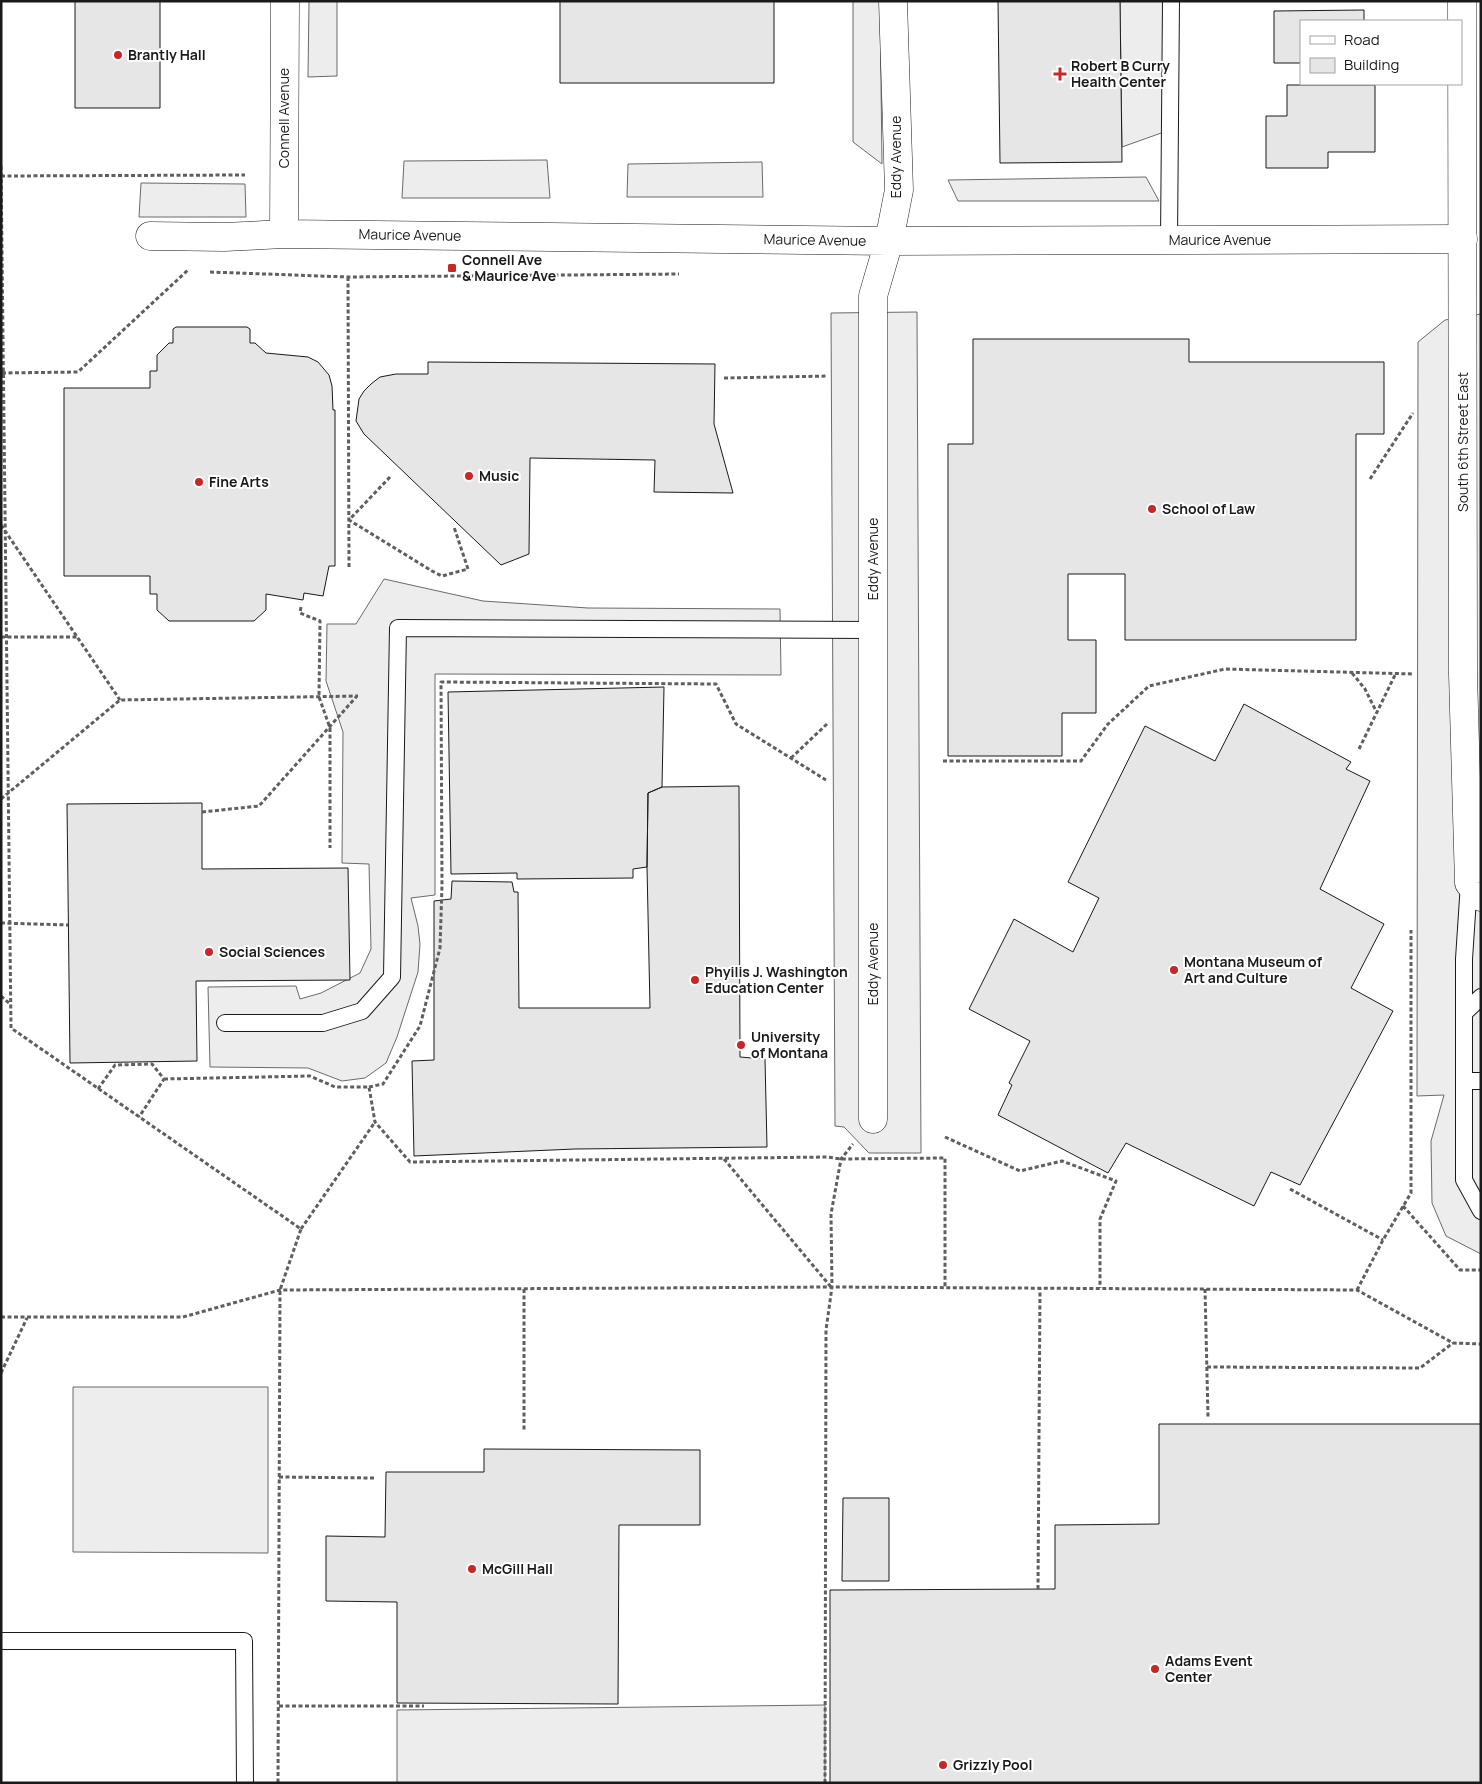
<svg xmlns="http://www.w3.org/2000/svg" width="1482" height="1784" viewBox="0 0 1482 1784" font-family="Manrope,sans-serif">
<style>
.built{fill:#ededed;stroke:#6a6a6a}
.building{fill:#e6e6e6;stroke:#1a1a1a}
.lines{fill:none;stroke-linecap:round;stroke-linejoin:round}
.lane-casing{stroke:#1a1a1a;stroke-width:18}
.street-casing{stroke:#1a1a1a;stroke-width:29}
.secondary-casing{stroke:#1a1a1a;stroke-width:29}
.path{stroke:#5f5f5f;stroke-width:3;stroke-dasharray:4 2.5;stroke-linecap:butt}
.lane{stroke:#fff;stroke-width:16}
.street{stroke:#fff;stroke-width:28}
.secondary{stroke:#fff;stroke-width:28}
.poi-dot{fill:#c62828;stroke:#fff;stroke-width:2}
.labels{text-anchor:middle;stroke-width:4;stroke-linejoin:round;paint-order:stroke}
.poi-label{font-size:14px;font-weight:bold;fill:#1a1a1a;stroke:#fff;text-anchor:start}
.street-label{font-size:14px;fill:#1a1a1a;stroke:#fff}
</style>
<rect width="100%" height="100%" fill="#fff"/>
<path class="built" d="M309,1H337V76L308,77Z
M853,1H880L882,164L853,142Z
M1120,1H1165L1164,132L1122,147Z
M547,160L550,198H402L404,161Z
M762,162L763,197H627L628,164Z
M1146,177L1159,201H958L948,180Z
M141,183L245,184L246,217H139Z
M917,312L921,1153H869L844,1127L835,1126L831,313Z
M1481,314V1254L1446,1236L1432,1203L1431,1141L1444,1095L1417,1096L1418,342L1445,320Z
M384,579L483,601L588,608L780,609L781,675L435,674V895L411,898L418,926L420,944L418,972L397,1037L386,1063L365,1078L342,1081L308,1068L210,1067L208,987L296,986L300,999L321,993L360,973L371,949L369,864L342,863L343,732L326,681L327,624H356Z
M73,1387H268V1553L73,1552Z
M825,1705V1783H397V1710Z"/>
<path class="building" d="M75,1H160V108H75Z
M560,1H774V83H560Z
M998,1H1120L1122,162L1000,163Z
M1364,10V21H1301V63H1274V11Z
M1287,85H1375V152H1328V168H1266V116H1287Z
M176,327H247L250,329V343H255L266,353L308,357L318,362L329,375L332,386L333,410H335V566H329L323,596L304,593L303,600L266,594V610L254,621H169L157,610V594H150V576H64V388H150V371H157V355L169,343H173V329Z
M973,339H1189V362H1384V434H1356V640H1125V574H1068V640H1096V713H1062V756H948V444H973Z
M428,362L715,364L714,424L733,493L654,492L655,460L530,458L529,554L501,565L364,434L356,421L359,399L364,391L371,384L380,377L396,374H428Z
M664,687L662,787L648,793L647,867L633,869V878L517,879V873L451,874L448,692Z
M1244,704L1351,762L1346,769L1370,781L1320,889L1384,924L1351,988L1393,1011L1300,1185L1271,1172L1254,1206L1126,1143L1108,1173L998,1115L1012,1085L1009,1083L1030,1041L969,1009L1014,919L1073,952L1099,898L1068,882L1145,726L1215,761Z
M739,786L740,1057L765,1059L767,1147L575,1149L414,1156L412,1061L434,1060V901L451,899L452,881L512,882L514,892H518L519,1008H650L647,867L648,793L662,787Z
M202,803V869L348,868L350,980L196,981L197,1061L70,1063L67,804Z
M1159,1424H1481V1783H830V1590L1055,1589V1525L1159,1524Z
M484,1449L700,1450V1525H619L618,1704L397,1703V1602L326,1601V1536L385,1537L386,1472H484Z
M843,1498H889V1581H842Z"/>
<g class="lines">
<defs>
<path id="lane" d="M1169,240L1171,1
M1469,883L1464,959V1180L1481,1211
M1464,1013L1481,997
M225,1023H323L362,1011L392,977L398,628L873,630
M1464,1081H1481
M1,1641H244L245,1783"/>
<path id="street" d="M284,234L285,1
M150,236L224,237L284,234L889,241L1463,239
M873,1119V296L889,241L899,190L893,1"/>
<path id="secondary" d="M1462,1L1463,674L1469,883L1481,897"/>
</defs>
<use href="#lane" class="lane-casing"/>
<use href="#street" class="street-casing"/>
<use href="#secondary" class="secondary-casing"/>
<path class="path" d="M1,166L11,1028L301,1229L280,1290L278,1783
M1,176L245,175
M210,272L348,277L679,274
M348,277L349,567
M2,373L78,372L188,270
M724,378L828,376
M390,477L349,520L432,571L442,576L468,569L454,527
M1370,479L1413,413
M1,525L120,700
M301,607L300,613L320,621L319,697L330,728V848
M1,637H77
M1352,673L1365,689L1377,713
M1359,749L1396,673
M791,758L827,724
M943,761H1081L1108,724L1149,686L1225,669L1414,674
M1,799L120,700L358,696
M202,812L259,806L357,696
M1,923L68,925
M1,996L10,1004
M164,1079L310,1076L335,1087H369L375,1122L410,1162L827,1157L841,1159L945,1158V1288
M369,1087L383,1084L420,1026L440,948L442,885L441,682L716,684L736,724L826,780
M98,1089L115,1065L152,1064L164,1079L139,1117
M945,1137L1020,1171L1062,1161L1116,1181L1100,1219V1288
M724,1159L831,1287
M1290,1189L1383,1240
M1403,1206L1460,1270H1481
M301,1229L375,1122
M524,1289V1430
M1205,1289L1208,1417
M1357,1290L1383,1240L1411,1193V930
M1,1317H183L280,1290L832,1287L1357,1290L1453,1343L1481,1344
M1207,1367L1420,1368L1453,1343
M1,1373L27,1318
M279,1477L374,1478
M1038,1589L1040,1288
M279,1706H424
M825,1783L826,1330L832,1287L831,1214L841,1159L853,1144"/>
<use href="#lane" class="lane"/>
<use href="#street" class="street"/>
<use href="#secondary" class="secondary"/>
</g>
<g class="poi-dot">
<circle cx="118" cy="55" r="5"/>
<path d="M1057.5 66.5h5v5h5v5h-5v5h-5v-5h-5v-5h5z"/>
<rect x="447" y="263" width="10" height="10" rx="2.5"/>
<circle cx="469" cy="476" r="5"/>
<circle cx="199" cy="482" r="5"/>
<circle cx="1152" cy="509" r="5"/>
<circle cx="209" cy="952" r="5"/>
<circle cx="1174" cy="970" r="5"/>
<circle cx="695" cy="980" r="5"/>
<circle cx="741" cy="1045" r="5"/>
<circle cx="472" cy="1569" r="5"/>
<circle cx="1155" cy="1669" r="5"/>
<circle cx="943" cy="1765" r="5"/>
</g>
<g class="labels">
<g class="poi-label">
<text x="128" y="60">Brantly Hall</text>
<text x="1071" y="71">Robert B Curry<tspan x="1071" dy="16">Health Center</tspan></text>
<text x="462" y="265">Connell Ave<tspan x="462" dy="16">&amp; Maurice Ave</tspan></text>
<text x="479" y="481">Music</text>
<text x="209" y="487">Fine Arts</text>
<text x="1162" y="514">School of Law</text>
<text x="219" y="957">Social Sciences</text>
<text x="1184" y="967">Montana Museum of<tspan x="1184" dy="16">Art and Culture</tspan></text>
<text x="705" y="977">Phyilis J. Washington<tspan x="705" dy="16">Education Center</tspan></text>
<text x="751" y="1042">University<tspan x="751" dy="16">of Montana</tspan></text>
<text x="482" y="1574">McGill Hall</text>
<text x="1165" y="1666">Adams Event<tspan x="1165" dy="16">Center</tspan></text>
<text x="953" y="1770">Grizzly Pool</text>
</g>
<g class="street-label">
<text transform="translate(284 118) rotate(-90)" y="5">Connell Avenue</text>
<text transform="translate(896 157) rotate(-90)" y="5">Eddy Avenue</text>
<text transform="translate(410 235) rotate(1)" y="5">Maurice Avenue</text>
<text transform="translate(815 240) rotate(1)" y="5">Maurice Avenue</text>
<text x="1220" y="245">Maurice Avenue</text>
<text transform="translate(1463 442) rotate(-90)" y="5">South 6th Street East</text>
<text transform="translate(873 559) rotate(-90)" y="5">Eddy Avenue</text>
<text transform="translate(873 964) rotate(-90)" y="5">Eddy Avenue</text>
</g>
</g>
<rect width="1482" height="1784" fill="none" stroke="#1a1a1a" stroke-width="5"/>
<rect x="1300" y="20" width="162" height="65" fill="#ffffff" stroke="#a3a3a3"/>
<rect x="1310" y="36" width="25" height="8" fill="#ffffff" stroke="#a3a3a3"/>
<text x="1344" y="45" font-size="15" fill="#1a1a1a">Road</text>
<rect x="1310" y="58" width="25" height="15" fill="#e6e6e6" stroke="#a3a3a3"/>
<text x="1344" y="70" font-size="15" fill="#1a1a1a">Building</text>
</svg>
